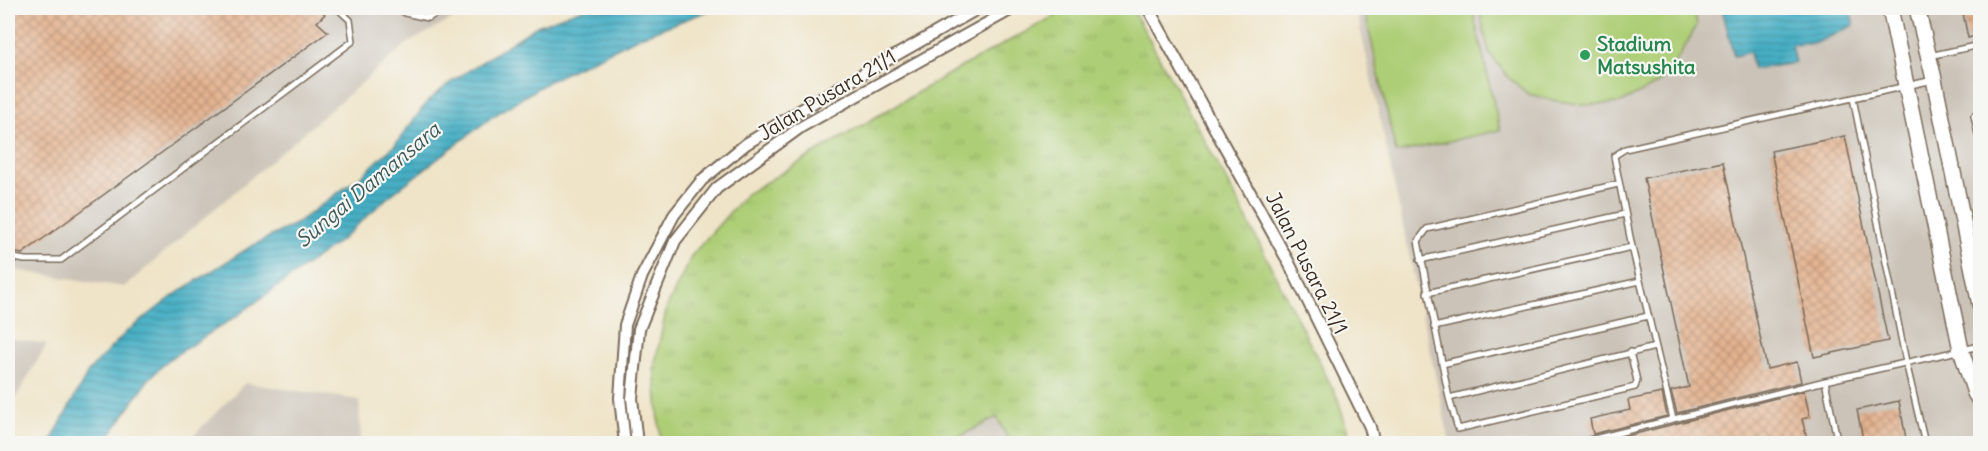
<svg xmlns="http://www.w3.org/2000/svg" width="1988" height="451" viewBox="0 0 1988 451" font-family="Delius,sans-serif">
<style>
.industrial{fill:#cbc3b8}
.grass{fill:url(#grass-tufts);stroke:#747c4a;stroke-width:1.5}
.pitch{fill:#adce76;stroke:#747c4a;stroke-width:1.5}
.water{fill:url(#water-rules);stroke:#406c72;stroke-width:1.5}
.building{fill:url(#building-cross-hatch)}
.lines{fill:none;stroke-linecap:round;stroke-linejoin:round}
.service-casing{stroke:#7a6b5a;stroke-width:8}
.minor-casing{stroke:#7a6b5a;stroke-width:14}
.secondary-casing{stroke:#7a6b5a;stroke-width:18}
.service{stroke:#fff;stroke-width:5}
.minor{stroke:#fff;stroke-width:10}
.secondary{stroke:#fff;stroke-width:15}
.leisure-dot{fill:#2e9e5b;stroke:#f6f6f2;stroke-width:2}
.labels{text-anchor:middle;stroke-width:4.5;stroke-linejoin:round;paint-order:stroke}
.leisure-label{font-size:20px;font-weight:bold;fill:#27864d;stroke:#f6f6f2;text-anchor:start}
.street-label{font-size:20px;fill:#3b2a1e;stroke:#f6f6f2}
.water-label{font-size:21px;font-style:italic;fill:#3f5958;stroke:#f6f6f2}
</style>
<defs>
<pattern id="grass-tufts" width="24" height="20" patternUnits="userSpaceOnUse" patternTransform="scale(1.5)"><rect width="24" height="20" fill="#adce76"/><path d="M3 7l-1-3M5 7V3M7 7l1-3M15 17l-1-3M17 17v-4M19 17l1-3" fill="none" stroke="#96b166"/></pattern>
<pattern id="water-rules" width="6" height="5" patternUnits="userSpaceOnUse" patternTransform="scale(1.5)"><rect width="6" height="5" fill="#46afc5"/><path d="M0 2.5h6" fill="none" stroke="#3c8f9f"/></pattern>
<pattern id="building-cross-hatch" width="8" height="8" patternUnits="userSpaceOnUse" patternTransform="scale(1.5)"><rect width="8" height="8" fill="#e4b390"/><path d="M0 0l8 8M0 8l8-8" fill="none" stroke="#ba9275"/></pattern>
</defs>
<rect width="100%" height="100%" fill="#f6f6f2"/>
<filter id="ink" filterUnits="userSpaceOnUse"><feTurbulence type="fractalNoise" baseFrequency=".0167" numOctaves="2"/><feDisplacementMap in="SourceGraphic" scale="12" xChannelSelector="R" yChannelSelector="G"/><feConvolveMatrix kernelMatrix="1 2 1 2 8 2 1 2 1" color-interpolation-filters="sRGB"/></filter>
<filter id="wash" filterUnits="userSpaceOnUse"><feTurbulence type="fractalNoise" baseFrequency=".008" numOctaves="4" result="noise"/><feDisplacementMap in="SourceGraphic" scale="24" xChannelSelector="R" yChannelSelector="G"/><feGaussianBlur stdDeviation="1.35" result="paint"/><feColorMatrix in="noise" values="0 0 0 0 0 0 0 0 0 0 0 0 0 0 0 0 0 1.4 0 .05"/><feComposite in="paint" operator="in"/></filter>
<g filter="url(#wash)">
<rect width="100%" height="100%" fill="#efe4c8"/>
<path class="industrial" d="M8,8H473L408,43L124,287L8,269Z
M1356,8H1980V443H1450Z
M8,338L47,344L8,411Z
M245,383L359,400L361,443H194L195,434Z
M997,417L1010,443L947,444Z"/>
<path class="grass" d="M1069,8H1132L1234,194L1338,399L1351,443H1010L997,417L947,443H661L654,367L667,307L692,255L746,194L947,75Z"/>
<path class="pitch" d="M1364,8H1472L1500,130L1396,153Z
M1479,8H1694L1697,25L1679,57L1659,83L1621,103L1584,105L1557,101L1528,94L1508,77L1489,53Z"/>
<path class="water" d="M584,8H716L639,37L549,81L492,117L387,198L341,240L237,316L169,359L148,380L105,443H50L88,372L126,332L177,293L250,247L295,224L361,176L395,145L428,101L451,82L537,26Z
M1722,8H1850L1854,25L1816,43L1791,45L1795,63L1753,69L1750,52L1734,56Z"/>
<g id="blocks">
<path class="building" d="M8,8H318L325,14L317,22L328,32L22,254L8,251Z
M1962,8H1980V35L1968,38Z
M1845,136L1888,341L1814,357L1771,151Z
M1723,162L1767,369L1797,362L1801,382L1677,413L1671,391L1689,387L1644,178Z
M1804,391L1810,417L1802,419L1808,444H1596Z
M1662,393L1667,416L1593,434L1590,419L1630,410L1628,400Z
M1899,401L1907,444H1864L1857,410Z"/>
</g>
</g>
<g filter="url(#ink)">
<use href="#blocks" fill-opacity="0" stroke="#7a6b5a" stroke-width="1.5"/>
<g class="lines">
<defs>
<path id="service" d="M399,8L405,13L428,18L446,8
M1929,56L1980,45
M1853,98L1906,362L1925,444
M1980,111L1974,116L1980,144
M1618,184L1427,229L1418,241L1449,398L1458,429L1635,387L1637,381L1630,352
M8,257L25,260H61L353,41L350,20L337,8
M1420,260L1625,214
M1427,293L1632,247
M1434,327L1640,281
M1442,364L1648,316
M1825,381L1838,444
M1449,398L1655,347
M1673,419L1632,247L1614,156L1625,149L1933,80
M1574,444L1825,381L1980,346"/>
<path id="minor" d="M1148,8L1288,261L1370,427L1374,444
M625,444L620,398L625,325L642,276L674,215L702,180L746,144L824,96L979,8
M637,444L632,398L639,329L675,241L717,188L801,127L1014,8"/>
<path id="secondary" d="M1890,8L1961,350L1975,393L1980,401
M1917,8L1934,79L1980,305"/>
</defs>
<use href="#service" class="service-casing"/>
<use href="#minor" class="minor-casing"/>
<use href="#secondary" class="secondary-casing"/>
<use href="#service" class="service"/>
<use href="#minor" class="minor"/>
<use href="#secondary" class="secondary"/>
</g>
</g>
<circle class="leisure-dot" cx="1585" cy="55" r="6"/>
<g class="labels">
<g class="leisure-label">
<text x="1597" y="51">Stadium<tspan x="1597" dy="23">Matsushita</tspan></text>
</g>
<g class="street-label">
<text transform="translate(827 95) rotate(-31)" y="7">Jalan Pusara 21/1</text>
<text transform="translate(1307 263) rotate(63)" y="7">Jalan Pusara 21/1</text>
</g>
<g class="water-label">
<text transform="translate(368 185) rotate(-40)" y="7">Sungai Damansara</text>
</g>
</g>
<rect width="1988" height="451" fill="none" stroke="#f6f6f2" stroke-width="30"/>
</svg>
